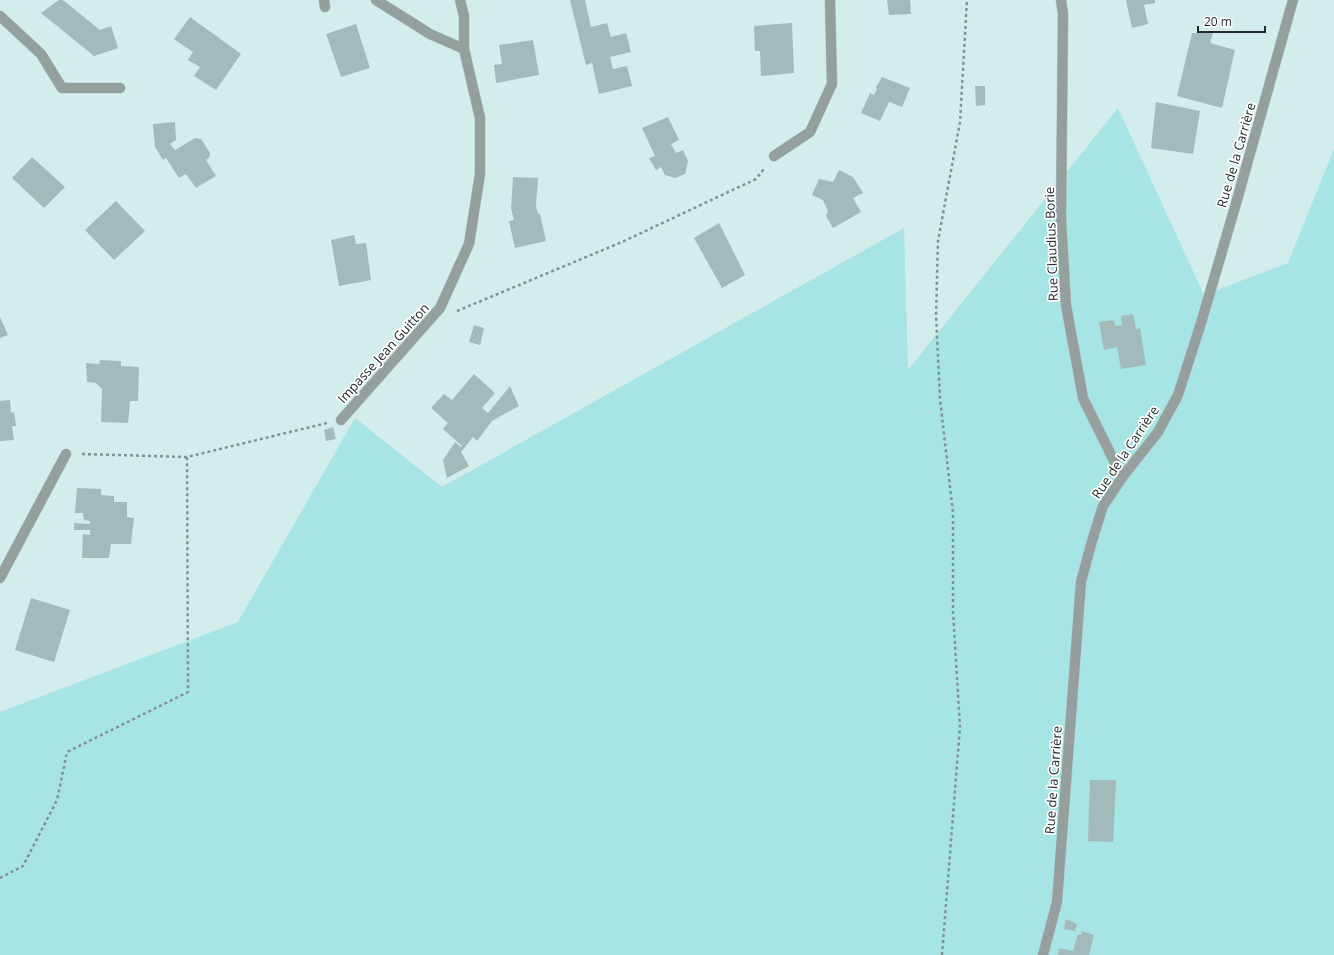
<svg xmlns="http://www.w3.org/2000/svg" width="1334" height="955" viewBox="0 0 1334 955" font-family="'Open Sans',sans-serif">
<style>
.green{fill:#a7e4e4}
.building{fill:#a3baba}
.lines{fill:none;stroke-linecap:round;stroke-linejoin:round}
.service-casing{stroke:#b3c9c9;stroke-width:11}
.minor-casing{stroke:#b3c9c9;stroke-width:11}
.tertiary-casing{stroke:#b3c9c9;stroke-width:11}
.path{stroke:#809292;stroke-width:2.5;stroke-dasharray:3 3;stroke-linecap:butt}
.service{stroke:#949f9e;stroke-width:10}
.minor{stroke:#949f9e;stroke-width:10}
.tertiary{stroke:#949f9e;stroke-width:10}
.labels{text-anchor:middle;stroke-width:3.5;stroke-linejoin:round;paint-order:stroke}
.street-label{font-size:13px;fill:#212b2b;stroke:#fff}
</style>
<rect width="100%" height="100%" fill="#d3ecec"/>
<path class="green" d="M1118,108L1204,295L1288,263L1334,149V955H0V712L238,622L355,418L442,487L904,228L908,370Z"/>
<path class="building" d="M59,0H63L100,30L111,26L118,48L94,56L41,13Z
M570,0H585L591,27L607,23L611,37L626,33L631,52L610,57L613,69L627,66L632,86L599,94L592,63L586,65Z
M887,0H910L911,14L889,15Z
M1126,0H1155V3L1144,5L1148,24L1132,28Z
M190,17L241,54L216,90L194,76L200,67L188,60L193,52L174,39Z
M792,23L794,73L761,76L760,51H755L754,26Z
M356,24L370,68L341,77L326,34Z
M1192,33H1213L1210,43L1235,50L1222,108L1177,96Z
M533,40L539,75L496,83L494,65L502,64L499,45Z
M882,77L910,88L902,107L889,102L880,121L861,113L870,93L874,95L877,89L876,87Z
M975,86H985V105L976,106Z
M1156,102L1200,111L1193,154L1151,148Z
M668,117L679,140L671,144L676,153L683,150L688,161L685,174L675,178L665,175L661,167L656,170L649,158L655,156L642,128Z
M175,122L176,140L170,144L175,150L195,138L201,139L210,153L209,158L206,160L216,176L196,188L186,174L179,178L166,158L163,160L155,147L153,124Z
M32,157L65,187L44,208L12,178Z
M839,170L853,177L863,193L853,198L861,212L833,228L826,216L828,211L823,200L812,195L819,179L833,182Z
M513,177L538,178L536,206L538,214H540L546,241L515,248L509,221L514,220L511,208Z
M116,201L145,231L114,260L85,230Z
M719,223L745,275L722,288L694,238Z
M354,235L356,244L366,243L371,280L339,286L331,240Z
M1133,314L1136,329L1140,328L1146,365L1121,369L1117,347L1104,350L1099,322L1114,320L1115,326L1122,325L1121,316Z
M0,317L8,335L0,338Z
M474,325L484,328L480,345L469,342Z
M100,360L121,361V366L139,367L138,401H130L128,423L101,422L102,389L96,383L87,382L86,363L99,364Z
M474,374L495,393L482,408L488,413L510,386L519,406L492,421L477,441L473,437L461,452L469,466L447,478L443,460L455,442L461,447L462,446L443,429L448,423L431,408L444,394L452,400Z
M10,400L11,413L14,412L16,426H12L14,440L0,441V401Z
M333,427L336,439L326,441L324,430Z
M77,488L101,489V495L114,496V502H127V517L134,518L131,544H111L109,558H82L83,534L90,535V530H74V523L90,524V521L84,520L83,513H75Z
M31,598L70,610L54,662L15,650Z
M1090,780H1116L1113,842L1088,841Z
M1066,919L1077,924L1075,931L1064,929Z
M1082,931L1094,935L1089,955H1058L1059,948L1073,951L1078,934L1081,935Z"/>
<g class="lines">
<defs>
<path id="service" d="M324,0L325,7
M376,0L430,34L464,49"/>
<path id="minor" d="M0,16L41,54L62,88H120
M774,156L810,132L832,84L830,0
M341,420L440,308L469,244L480,174V118L464,49V16L460,0
M0,578L66,454"/>
<path id="tertiary" d="M1061,0L1063,14L1061,218L1066,305L1083,398L1116,465L1124,475
M1043,955L1057,902L1081,582L1092,541L1103,506L1124,475L1158,432L1178,395L1201,323L1235,207L1293,0"/>
</defs>
<use href="#service" class="service-casing"/>
<use href="#minor" class="minor-casing"/>
<use href="#tertiary" class="tertiary-casing"/>
<path class="path" d="M457,311L622,242L756,179L764,169
M82,454L187,457L327,423
M0,878L23,866L57,800L67,752L188,692L187,457
M942,955L960,727L953,611V513L940,399L936,315L938,241L960,122L967,0"/>
<use href="#service" class="service"/>
<use href="#minor" class="minor"/>
<use href="#tertiary" class="tertiary"/>
</g>
<g class="labels">
<g class="street-label">
<text transform="translate(1236 155) rotate(-74)" y="5">Rue de la Carrière</text>
<text transform="translate(1051 244) rotate(-92)" y="5">Rue Claudius Borie</text>
<text transform="translate(383 353) rotate(-48)" y="5">Impasse Jean Guitton</text>
<text transform="translate(1125 452) rotate(-56)" y="5">Rue de la Carrière</text>
<text transform="translate(1053 780) rotate(-86)" y="5">Rue de la Carrière</text>
</g>
</g>
<path d="M1198 26v6h67v-6" fill="none" stroke="#212b2b" stroke-width="2"/>
<text x="1204" y="26" font-size="12" fill="#212b2b" stroke="#ffffff" stroke-width="3" paint-order="stroke">20 m</text>
</svg>
